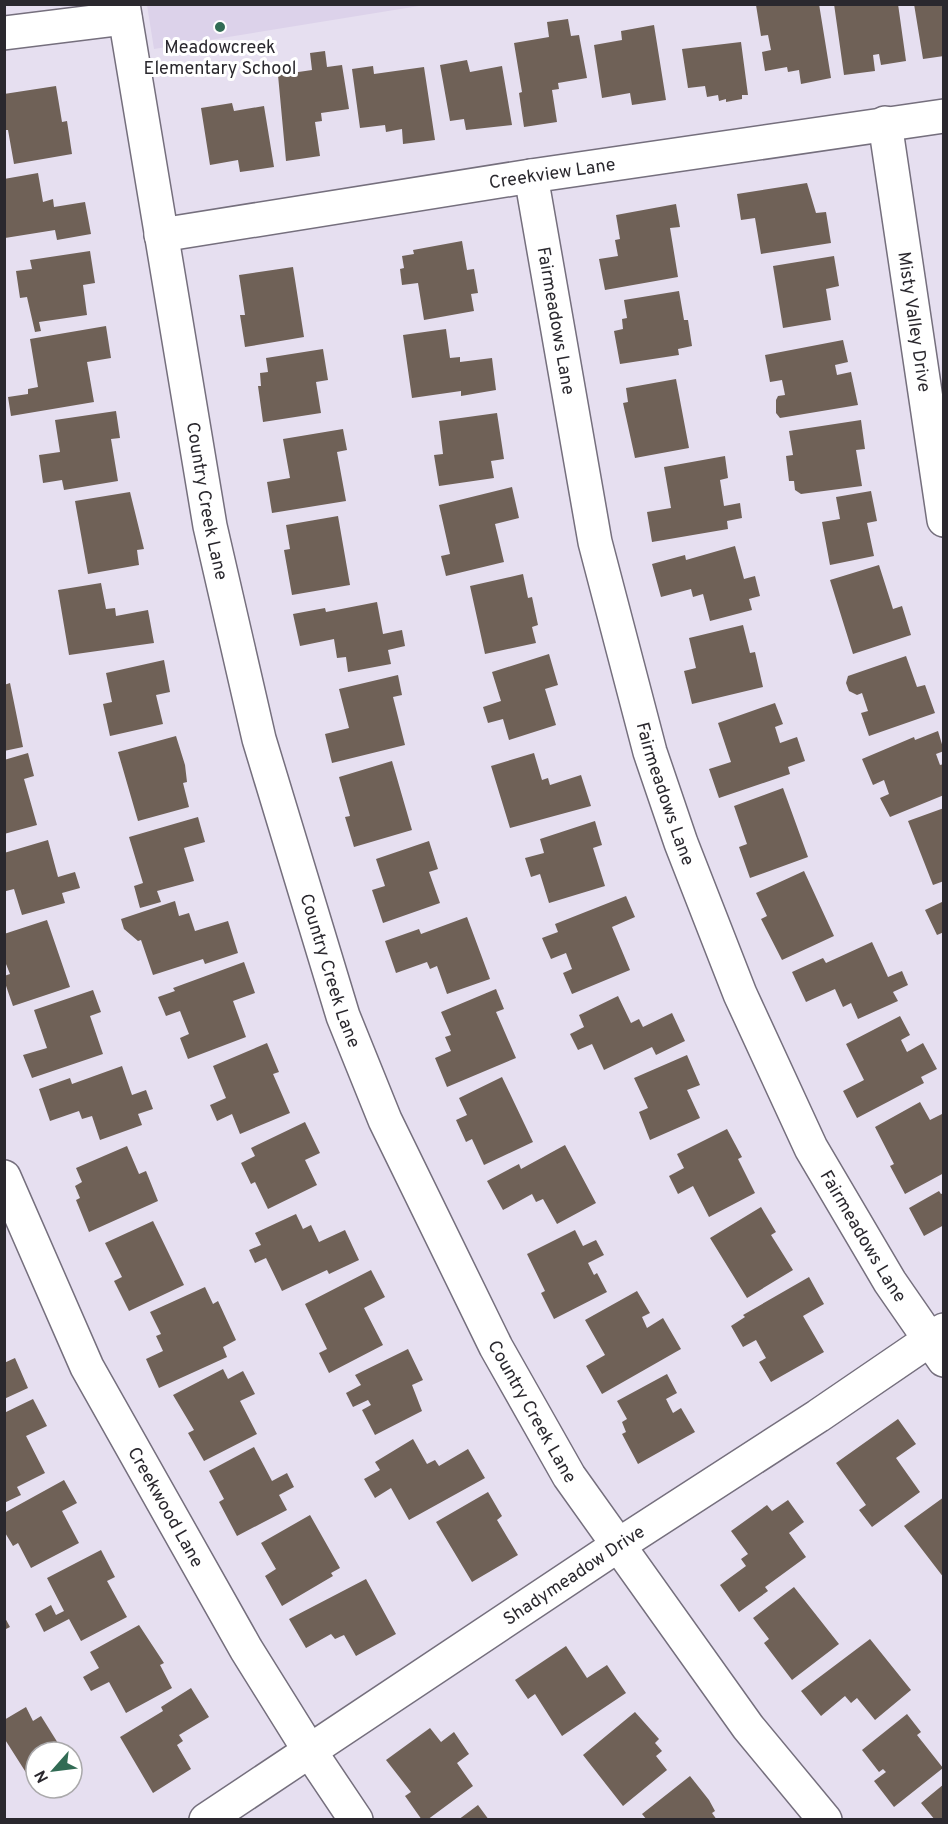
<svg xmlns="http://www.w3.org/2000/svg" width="948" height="1824" viewBox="0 0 948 1824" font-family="Overpass,sans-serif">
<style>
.built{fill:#dcd2ea}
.building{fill:#6f6157}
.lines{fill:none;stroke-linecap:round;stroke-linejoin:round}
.minor-casing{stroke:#756f7d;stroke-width:36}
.minor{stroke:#fff;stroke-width:33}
.poi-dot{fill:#316b54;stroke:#fff;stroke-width:2}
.labels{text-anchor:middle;stroke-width:6;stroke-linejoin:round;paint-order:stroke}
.poi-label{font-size:18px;fill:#2a282e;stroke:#fff}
.street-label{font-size:18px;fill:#2a282e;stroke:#fff}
</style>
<rect width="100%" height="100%" fill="#e6dff0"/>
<path class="built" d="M147,5V4L425,5L154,49Z"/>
<path class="building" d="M819,4L831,78L801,84L799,70L788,72L787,67L765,71L762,52L771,50L768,35L761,36L756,5Z
M834,4H898L906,61L881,65L879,54L873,55L875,71L844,75Z
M914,4H944V56L923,59Z
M568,19L571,36L579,35L587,78L558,83L559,89L552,90L557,122L524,127L519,93L522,92L514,43L549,37L547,22Z
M654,25L666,100L632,105L630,93L602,98L594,45L622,40L621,31Z
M741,42L748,95H742V99L726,102V99L719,101L718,95L707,97L705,86L688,88L682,49Z
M325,51L327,67L342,65L349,109L321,113L322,121L315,122L320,156L286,161L278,75L312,70L310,53Z
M467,60L470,72L502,66L512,125L466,130L464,119L450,121L440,65Z
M373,66L374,74L424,67L435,140L403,144L402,129L386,132L385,125L360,128L352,69Z
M56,86L62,122L67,121L72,154L14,164L8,130H4V94Z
M232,103L234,111L264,106L274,167L240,172L238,160L210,165L201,108Z
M38,173L43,202L53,199L54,207L85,202L91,234L57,240L55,230L5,238L4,179Z
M807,183L816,213L826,212L831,243L761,254L755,218L741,220L737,194Z
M676,204L680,227L670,228L678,277L605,290L599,259L618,256L615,240L620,239L616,215Z
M462,241L467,270L474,269L478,293L471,294L474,311L424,320L418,283L402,285L400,269L404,268L402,256L414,254L413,250Z
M90,251L95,283L83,285L87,315L39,322L41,331L35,332L27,297L20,298L16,271L32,269L30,260Z
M834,256L839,286L826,289L831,320L783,328L773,266Z
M293,267L304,337L245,347L240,315H245L239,275Z
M679,291L684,320H688L692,346L678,349L679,355L620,364L614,331L623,329L622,319L627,318L624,300Z
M106,326L111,358L87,362L94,402L11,416L8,397L28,394V389L38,387L30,339Z
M446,329L450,358L460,357V362L492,358L496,390L461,396V391L412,398L403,335Z
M843,340L848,362L835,365L837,375L851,372L858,405L780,418L776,413V400L778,396L785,395L782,380L770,382L765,355Z
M323,349L328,380L316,382L321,413L263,422L258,386H261L260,373L268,372L266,358Z
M676,379L689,448L635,458L623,403L628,402L626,388Z
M116,411L120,438L111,439L118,481L64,490L62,480L43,483L39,455L60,452L55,420Z
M497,413L504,459L491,461L494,478L439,486L434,455L443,454L439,421Z
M861,420L865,449L856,450L862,486L801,494L795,490L794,481H789L786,456L793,455L789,431Z
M343,429L347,450L337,452L346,501L272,513L267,482L290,478L283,439Z
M725,456L728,478L720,480L724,506L740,503L742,518L727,521L728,529L652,542L647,512L671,508L664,467Z
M512,487L519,518L495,524L504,562L446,576L441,556L450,554L439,505Z
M871,491L877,521L867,523L874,556L830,565L822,522L840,519L836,497Z
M130,492L144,549L137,550L139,565L88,574L75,501Z
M338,516L350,585L292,595L284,550L290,549L286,525Z
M735,546L744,579L755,576L760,596L749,599L752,610L710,621L703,594L693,597L691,589L661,597L652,564L685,555L686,560Z
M879,565L893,609L902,606L911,635L853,654L830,580Z
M523,574L528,598L532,597L538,625L532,627L536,643L485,654L470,586Z
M101,583L106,609L115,608L116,616L148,610L154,643L69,655L58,590Z
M377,602L383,634L402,630L405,646L388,650L391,664L348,672L346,657L337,658L334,639L300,646L293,614L325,608L326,612Z
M743,625L750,653L755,652L763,687L692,704L684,671L696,668L689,638Z
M549,654L558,685L545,689L556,725L509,740L503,719L488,723L483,707L501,701L492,672Z
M906,656L917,687L925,685L935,713L869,736L861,713L868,711L862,693L857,695L849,691L846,683L848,676Z
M164,660L170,692L156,695L163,724L110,736L103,704L112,702L106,673Z
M398,675L402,695L393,697L405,745L332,763L325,734L349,728L339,689Z
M10,683L23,747L4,751V685Z
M775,703L783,724L775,727L780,743L797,737L805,761L788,767L790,774L719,798L709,769L731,762L718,723Z
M938,731L944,751L936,754L940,765L944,764V795L890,817L880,798L889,794L884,780L873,785L862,759L914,737L915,740Z
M176,736L185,765L187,782L183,783L189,807L138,821L118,752Z
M28,753L34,776L24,779L37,825L4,834V760Z
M534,753L542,780L548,778L550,785L581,775L591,806L510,828L491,766Z
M392,761L412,830L354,847L345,817L350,816L339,777Z
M783,788L808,857L750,878L739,847L747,844L734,806Z
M944,808V881L933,885L908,821Z
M198,817L205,842L184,848L194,881L157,891L161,902L140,908L134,886L143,883L129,837Z
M595,821L602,845L593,848L605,886L549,903L540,874L531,877L525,858L544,853L540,839Z
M48,840L58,877L75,872L80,888L62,893L65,903L22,915L14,889L6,891L4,885V853Z
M429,841L438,869L429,872L440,903L383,923L372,890L385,886L376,859Z
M804,871L834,936L782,960L761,919L767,916L756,893Z
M626,896L635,917L612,927L630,970L572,994L563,973L572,969L566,953L551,959L542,938L558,932L555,924Z
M175,901L179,916L189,913L195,931L228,921L238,953L205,964L203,959L153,975L141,940L138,941L124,929L121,919Z
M944,901V932L937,935L925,910Z
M467,917L490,979L447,994L437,966L430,969L427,962L396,973L385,941L419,929L421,934Z
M47,920L70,987L13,1006L4,980V976L10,974L4,959V934Z
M872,942L888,977L902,971L908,985L893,992L898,1001L858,1019L851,1003L843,1007L835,989L806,1002L792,972L823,958L826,963Z
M244,962L255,993L233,1001L246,1037L188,1059L180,1038L189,1034L180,1011L166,1016L158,997L175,991L173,988Z
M496,989L504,1009L496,1012L516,1058L447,1087L435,1058L451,1051L445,1037L451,1035L441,1012Z
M93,990L101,1012L90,1016L103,1054L32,1078L23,1055L47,1048L34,1010Z
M618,996L631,1023L639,1019L643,1027L672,1013L685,1041L656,1055L652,1047L604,1070L592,1044L578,1050L570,1034L584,1027L579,1015Z
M900,1016L910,1035L901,1040L907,1052L923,1043L937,1069L921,1077L924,1083L857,1118L843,1091L864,1080L846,1044Z
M267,1043L279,1072L273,1074L290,1113L240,1134L232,1114L217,1121L210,1105L226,1098L213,1066Z
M687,1055L700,1085L687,1090L700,1118L650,1140L639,1112L648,1108L634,1078Z
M122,1066L132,1095L146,1090L153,1109L138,1114L142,1125L100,1140L92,1116L82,1119L79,1111L50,1121L39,1089L70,1078L72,1084Z
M502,1077L533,1142L484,1165L472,1139L466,1142L456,1120L467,1115L459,1098Z
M920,1102L930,1120L944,1113V1173L905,1194L890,1166L894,1164L875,1127Z
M305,1122L320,1153L305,1160L317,1185L268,1209L255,1182L251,1184L241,1163L255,1156L251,1148Z
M727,1129L742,1157L738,1159L755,1193L709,1217L693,1186L678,1194L669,1176L684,1168L677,1154Z
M565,1145L596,1203L557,1224L543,1199L536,1202L532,1194L503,1210L487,1181L519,1164L521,1169Z
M127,1146L139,1174L146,1171L158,1201L89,1232L76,1200L80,1198L75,1186L82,1182L76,1168Z
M939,1191L941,1194L944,1193V1225L924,1236L909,1208Z
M761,1207L776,1232L771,1235L793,1270L747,1298L710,1238Z
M296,1214L303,1229L311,1225L319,1242L345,1230L359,1260L329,1274L327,1270L282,1291L266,1258L255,1263L249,1250L261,1245L255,1233Z
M153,1221L184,1285L129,1311L114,1281L122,1277L105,1243Z
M575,1230L583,1246L596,1240L604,1255L588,1263L594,1275L597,1273L607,1292L554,1319L541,1293L545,1291L527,1254Z
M371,1270L385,1297L364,1308L383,1345L329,1373L319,1353L327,1349L305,1304Z
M809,1277L824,1304L803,1316L824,1352L771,1382L759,1362L766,1358L756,1340L743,1347L731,1326L745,1317L743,1315Z
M205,1287L213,1304L218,1301L236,1340L223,1347L227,1357L159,1388L146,1359L163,1351L156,1336L161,1334L150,1312Z
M637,1291L650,1313L642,1317L647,1328L663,1318L681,1349L602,1394L586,1366L605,1355L585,1320Z
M408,1349L423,1380L412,1385L422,1411L375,1435L362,1410L371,1405L368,1400L353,1407L346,1393L361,1385L355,1375Z
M15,1358L28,1388L4,1399V1363Z
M223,1369L228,1379L243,1371L255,1394L240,1401L257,1434L204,1461L188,1433L194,1430L173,1395Z
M667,1374L677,1393L666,1399L673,1413L681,1408L695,1432L638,1464L622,1434L626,1432L622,1422L627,1419L617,1401Z
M33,1399L47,1426L26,1436L45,1473L17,1487L21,1495L4,1503V1413Z
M898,1419L916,1444L896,1458L920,1492L872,1527L859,1510L866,1505L836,1463Z
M413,1439L427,1464L435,1460L439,1466L468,1449L485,1478L409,1520L391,1488L375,1498L364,1479L380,1470L375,1462Z
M254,1447L272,1481L287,1473L294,1487L279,1495L287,1510L237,1536L219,1502L224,1499L209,1471Z
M64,1480L77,1503L62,1511L79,1543L31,1568L18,1543L13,1546L4,1531V1513Z
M488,1492L502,1516L497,1520L518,1555L472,1582L436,1522Z
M944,1497V1578L904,1526Z
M788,1500L804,1522L789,1533L806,1557L765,1587L768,1591L739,1612L720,1585L746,1566L741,1559L748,1554L731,1531L767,1505L772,1511Z
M310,1515L340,1568L331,1573L333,1576L282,1606L265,1576L276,1569L261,1543Z
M101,1550L115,1577L107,1581L127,1617L81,1641L69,1619L44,1632L35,1614L51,1605L56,1615L64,1611L47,1578Z
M366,1579L396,1634L356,1656L344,1635L335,1639L331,1634L306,1648L289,1619Z
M794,1587L839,1644L792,1680L764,1643L769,1639L753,1618Z
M4,1616L10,1627L4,1630Z
M139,1625L164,1663L160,1665L172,1688L126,1713L109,1682L91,1691L83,1677L99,1668L90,1652Z
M870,1639L911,1690L875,1720L857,1698L851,1703L845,1696L821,1716L801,1691Z
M566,1646L587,1678L607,1665L626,1693L562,1736L535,1694L528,1699L515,1680Z
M191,1688L209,1717L179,1735L183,1741L177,1745L191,1769L153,1793L120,1737L163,1711L161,1707Z
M26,1707L33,1721L41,1716L61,1748L58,1752H36V1780L32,1782L4,1738V1720Z
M635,1712L659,1739L655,1743L662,1751L656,1756L667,1770L623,1806L583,1755Z
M907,1714L921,1732L917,1735L943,1768L894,1807L874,1781L886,1772L883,1769L879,1772L862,1750Z
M430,1728L441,1742L454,1732L469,1754L457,1763L473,1786L427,1820H422L405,1796L411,1792L386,1760Z
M690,1776L709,1800L715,1811L712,1813L717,1820H647L642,1814Z
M944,1784V1820H935L921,1803Z
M478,1805L489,1820H458Z"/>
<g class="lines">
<defs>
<g id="minor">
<path id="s1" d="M123,4L210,526L259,739L343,1016L385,1120L496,1347L569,1476L748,1727L825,1820"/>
<path d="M4,33L125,18"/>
<path id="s2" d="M885,123L944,520"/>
<path id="s3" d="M531,176L595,542L650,752L681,843L740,994L811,1148L890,1282L944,1360"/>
<path id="s4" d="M161,235L531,176L944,116"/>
<path id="s5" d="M4,1177L87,1367L246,1649L309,1750L356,1820"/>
<path id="s6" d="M206,1820L617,1546L818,1416L944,1330"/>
</g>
</defs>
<use href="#minor" class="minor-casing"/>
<use href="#minor" class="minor"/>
</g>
<circle class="poi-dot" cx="220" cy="27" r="6"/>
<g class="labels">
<g class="poi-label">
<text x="220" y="53">Meadowcreek<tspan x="220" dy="21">Elementary School</tspan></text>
</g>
<g class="street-label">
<text dy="6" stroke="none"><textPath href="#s4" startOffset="396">Creekview Lane</textPath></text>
<text dy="6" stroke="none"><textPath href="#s3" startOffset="147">Fairmeadows Lane</textPath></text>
<text dy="6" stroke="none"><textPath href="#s2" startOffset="201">Misty Valley Drive</textPath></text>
<text dy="6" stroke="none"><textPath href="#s1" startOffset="504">Country Creek Lane</textPath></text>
<text dy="6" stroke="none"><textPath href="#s3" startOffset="633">Fairmeadows Lane</textPath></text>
<text dy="6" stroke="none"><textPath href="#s1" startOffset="990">Country Creek Lane</textPath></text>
<text dy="6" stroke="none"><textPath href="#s3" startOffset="1119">Fairmeadows Lane</textPath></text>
<text dy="6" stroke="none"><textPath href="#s1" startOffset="1476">Country Creek Lane</textPath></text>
<text dy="6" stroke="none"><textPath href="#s5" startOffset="368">Creekwood Lane</textPath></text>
<text dy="6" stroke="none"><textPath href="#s6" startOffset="442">Shadymeadow Drive</textPath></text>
</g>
</g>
<rect width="948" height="1824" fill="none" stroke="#2a282e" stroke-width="12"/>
<g transform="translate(54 1770) rotate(242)"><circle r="28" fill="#ffffff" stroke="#aaa9ab" stroke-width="1.5"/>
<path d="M0-4.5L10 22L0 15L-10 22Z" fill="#316b54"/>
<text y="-9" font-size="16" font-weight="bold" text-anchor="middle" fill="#2a282e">N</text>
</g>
</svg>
